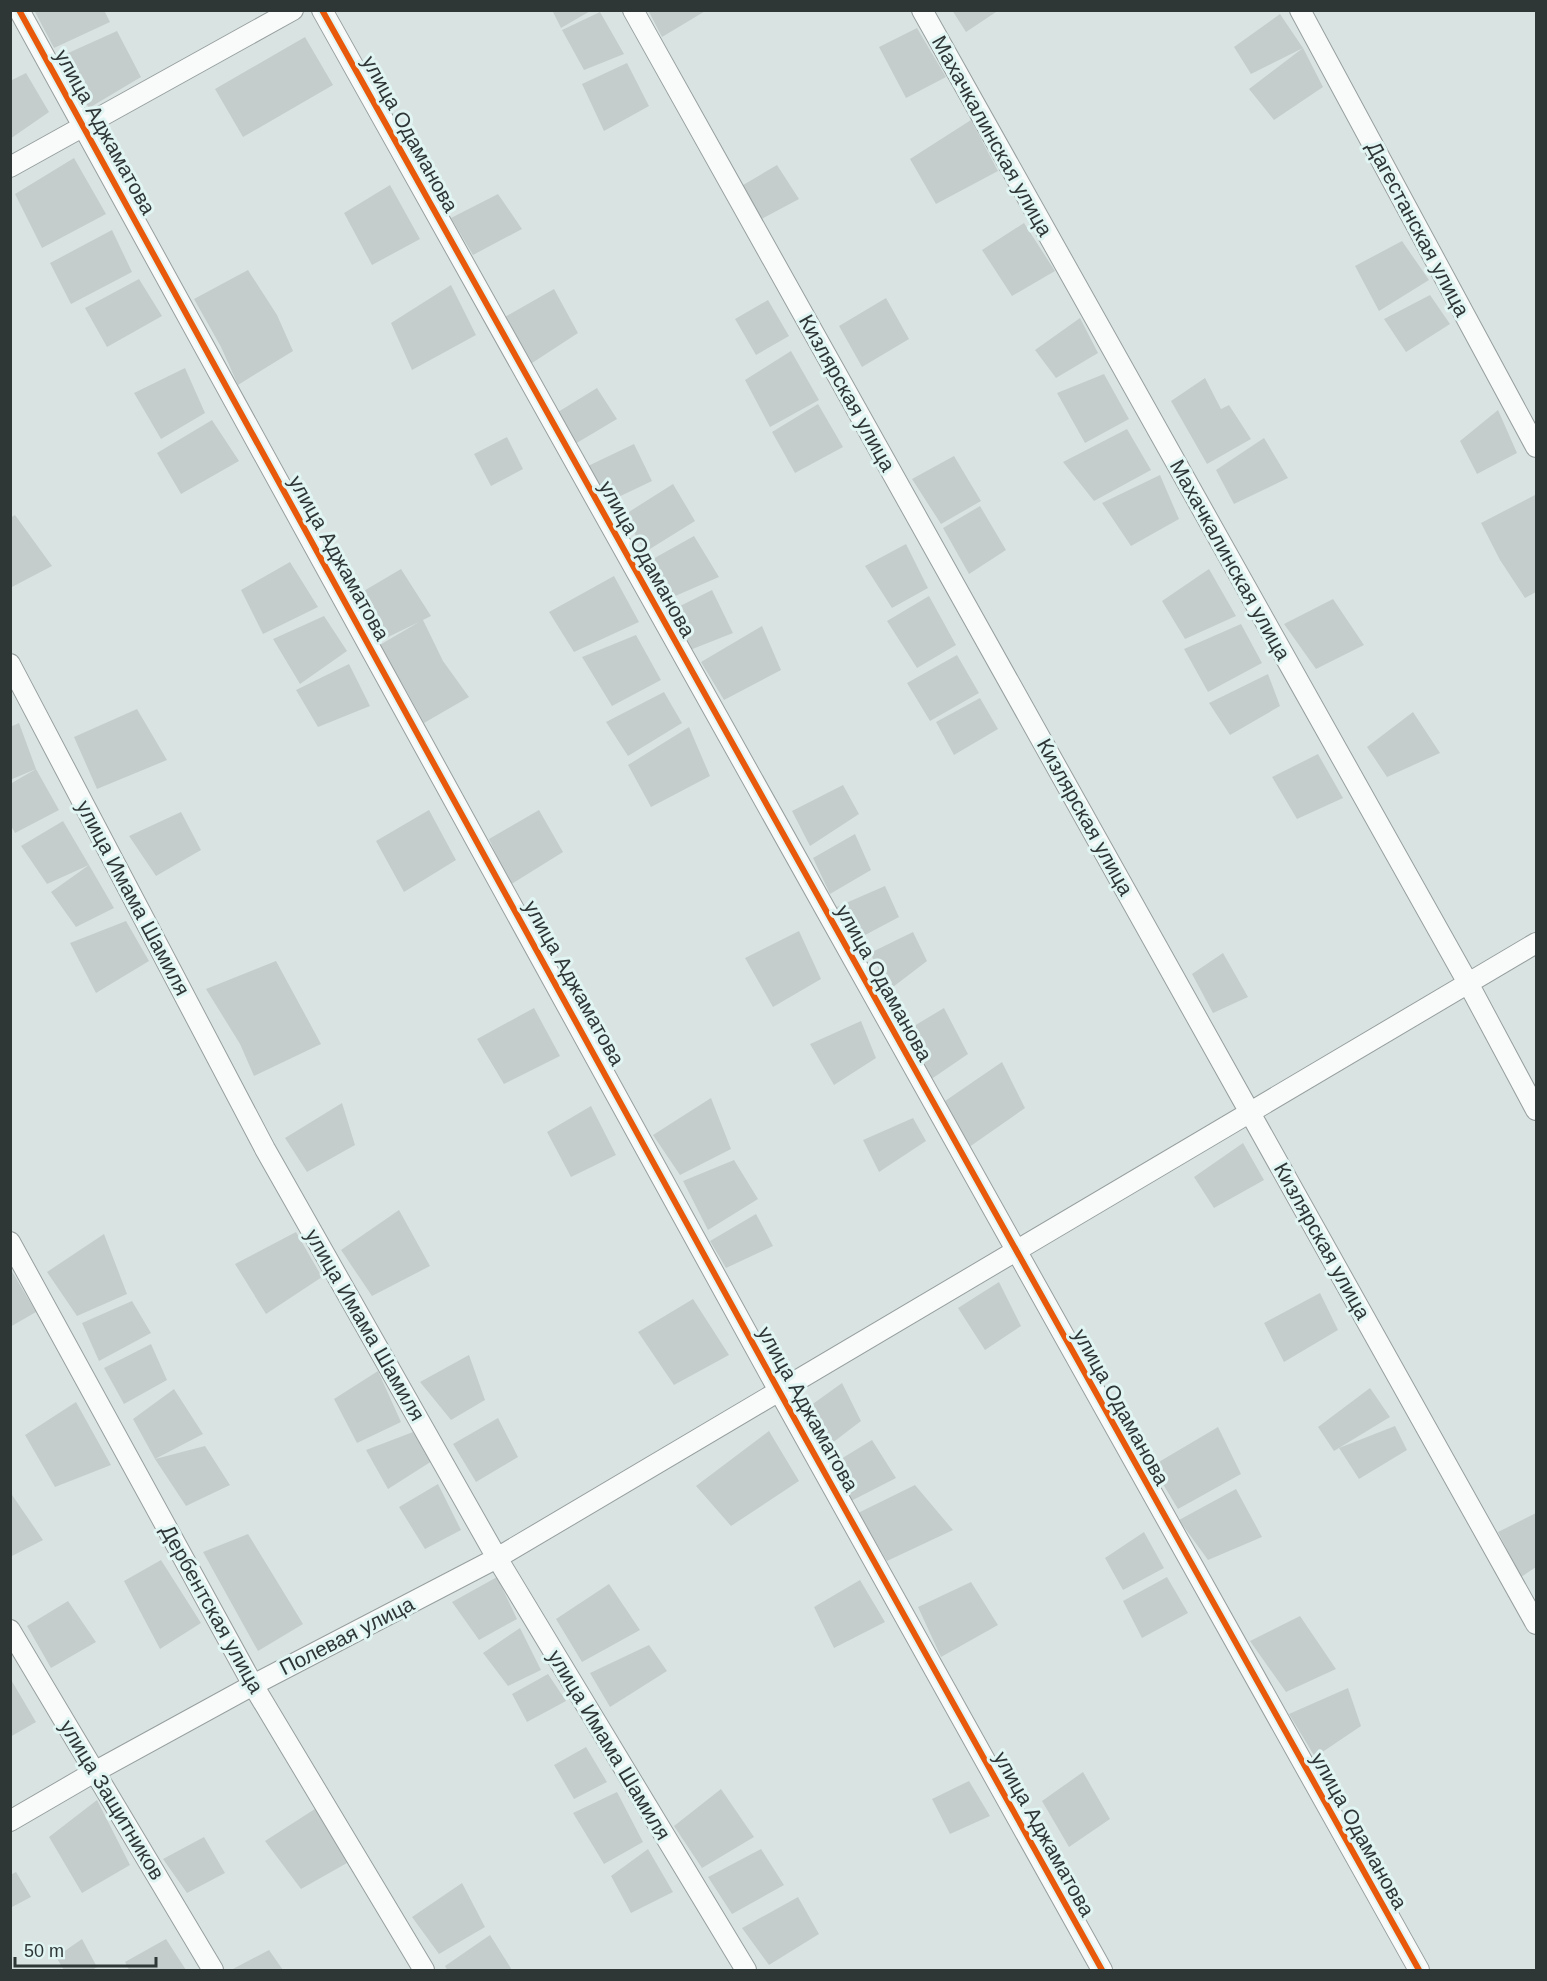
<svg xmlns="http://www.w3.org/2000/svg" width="1547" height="1981" viewBox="0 0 1547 1981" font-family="Arial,sans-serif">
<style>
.building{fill:#c4cdcc}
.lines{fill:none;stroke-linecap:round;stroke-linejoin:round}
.street-casing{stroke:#979f9e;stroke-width:22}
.street{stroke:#f9fbfb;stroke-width:20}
.cycleway-casing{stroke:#e1f5f3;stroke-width:10}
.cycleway{stroke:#e8590c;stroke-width:6}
.labels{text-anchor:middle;stroke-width:6;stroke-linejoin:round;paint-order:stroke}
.street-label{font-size:21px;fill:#2e3636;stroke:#e1f5f3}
</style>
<rect width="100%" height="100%" fill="#d9e4e2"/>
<path class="building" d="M34,10H104L110,22L54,48Z
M552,10H592L561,28Z
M648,10H707L662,37Z
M952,10H999L966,32Z
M600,12L624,54L584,70L562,30Z
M1280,14L1303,48L1323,87L1274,120L1249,89L1303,48L1251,74L1234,47Z
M917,28L946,77L906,98L879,47Z
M117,31L141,77L89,108L57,58Z
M305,37L333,85L243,137L215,89Z
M627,63L649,106L604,131L582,84Z
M26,73L49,112L10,139V81Z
M971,120L998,171L936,204L910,159Z
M74,158L106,214L42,248L15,194Z
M777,165L799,199L758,221L738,188Z
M390,185L420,239L372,265L344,213Z
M498,194L522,229L473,255L451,218Z
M1024,223L1055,271L1012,296L982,250Z
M112,230L132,272L71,304L50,263Z
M1402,241L1429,280L1379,311L1355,266Z
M248,270L277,315L293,351L238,385L221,347L194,299Z
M139,279L162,316L107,347L85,308Z
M451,285L476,335L412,370L391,323Z
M554,289L578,333L529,365L503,318Z
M1430,295L1450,324L1406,352L1384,319Z
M886,298L909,339L862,367L839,326Z
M768,300L789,336L756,355L735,319Z
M1080,318L1098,353L1056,378L1035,350Z
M791,351L819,400L770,427L745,380Z
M185,368L205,413L161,439L134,393Z
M1104,374L1129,419L1085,443L1057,393Z
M1205,378L1221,409L1229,405L1251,439L1207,464L1171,401Z
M597,388L617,419L575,444L558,412Z
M818,404L843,447L795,473L772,432Z
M1498,410L1517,453L1477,474L1460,441Z
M212,420L239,461L181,494L157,453Z
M1127,429L1151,470L1094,501L1063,462Z
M507,437L523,469L491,486L474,454Z
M1264,438L1288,478L1234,504L1216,470Z
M634,444L652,481L610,501L588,466Z
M954,456L981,501L941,524L912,479Z
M1160,475L1179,519L1131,546L1102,503Z
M673,484L695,521L645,552L624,515Z
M1535,495L1536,592L1525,598L1500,560L1481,523Z
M980,506L1006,550L969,574L943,528Z
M15,515L52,566L10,588V518Z
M694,536L719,577L666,600L651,560Z
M906,544L928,588L892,608L865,566Z
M290,562L318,607L263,634L241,590Z
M401,569L431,616L423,620L443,661L469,697L424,723L403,685L378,646L419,622L384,639L357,595Z
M1209,569L1236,616L1185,639L1162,601Z
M614,576L639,622L574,652L549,612Z
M712,590L733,633L690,650L672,610Z
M929,596L956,645L917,668L887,621Z
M1333,599L1364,645L1316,669L1284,624Z
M324,616L347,651L300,684L273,639Z
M1241,624L1262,663L1208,692L1184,649Z
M762,626L781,670L724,700L701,662Z
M636,635L661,680L612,706L582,657Z
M957,655L979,693L930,721L907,683Z
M349,664L370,706L318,727L296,690Z
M1268,674L1280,706L1230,735L1209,703Z
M664,692L682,723L628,756L606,722Z
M980,698L998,729L954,755L936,722Z
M137,709L167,760L97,789L74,737Z
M1413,712L1440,753L1387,777L1367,747Z
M19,723L36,769L10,780V727Z
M689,727L710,776L651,807L628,765Z
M1318,754L1343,798L1297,819L1272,777Z
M36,769L59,810L15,833L10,824V784Z
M843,785L859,814L810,846L792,811Z
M429,810L456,860L404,892L376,841Z
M539,810L563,852L510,885L489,839Z
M181,812L201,850L156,876L129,836Z
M63,821L89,865L47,884L21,846Z
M855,834L871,870L830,894L813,858Z
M89,865L114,908L76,927L51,892Z
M885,886L899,917L852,942L832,909Z
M126,921L149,961L96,993L70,943Z
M799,931L821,979L773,1007L745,958Z
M913,932L927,961L889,990L870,953Z
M1223,953L1248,997L1213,1013L1192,974Z
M276,961L321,1044L254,1076L240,1044L206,989Z
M534,1008L560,1056L504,1084L477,1039Z
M944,1008L968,1054L930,1080L904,1032Z
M861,1021L876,1058L834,1085L810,1044Z
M1002,1062L1025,1108L965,1150L945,1101Z
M711,1098L731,1149L680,1175L653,1135Z
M342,1103L355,1145L307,1172L285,1138Z
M591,1106L616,1155L571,1177L547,1132Z
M913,1118L926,1141L879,1172L863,1140Z
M1243,1143L1264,1180L1214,1208L1194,1177Z
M734,1160L758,1199L708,1230L683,1181Z
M399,1210L430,1266L372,1296L341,1250Z
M756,1214L773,1246L726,1268L710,1241Z
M296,1232L322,1277L266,1314L235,1264Z
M104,1234L127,1294L77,1316L47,1272Z
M10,1268L36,1312L10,1327Z
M999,1282L1021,1326L985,1350L958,1308Z
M1320,1293L1338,1330L1284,1362L1264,1323Z
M693,1299L729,1355L674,1385L638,1332Z
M132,1301L151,1333L99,1361L82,1323Z
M151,1344L167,1380L124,1404L104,1368Z
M469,1355L485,1400L451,1420L420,1382Z
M378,1371L401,1422L357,1443L334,1399Z
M842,1383L861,1421L823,1450L803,1411Z
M1370,1388L1390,1417L1334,1451L1318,1427Z
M174,1389L203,1434L155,1459L133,1419Z
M76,1402L111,1465L55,1487L25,1435Z
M498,1418L518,1457L476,1482L453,1444Z
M1395,1426L1407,1450L1359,1479L1339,1448Z
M1218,1427L1241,1474L1178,1509L1152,1466Z
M769,1431L799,1481L731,1526L696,1486Z
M413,1432L432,1461L388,1489L366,1450Z
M872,1440L896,1478L851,1501L831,1465Z
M205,1446L230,1485L186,1506L155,1459Z
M438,1484L461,1530L425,1549L399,1507Z
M915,1485L953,1530L887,1561L858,1513Z
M1236,1489L1262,1537L1208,1560L1179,1520Z
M10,1492L43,1540L10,1557Z
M1536,1513V1567L1521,1577L1498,1532Z
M1144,1532L1164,1568L1123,1590L1105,1558Z
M248,1534L303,1624L258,1651L203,1552Z
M161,1560L201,1623L160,1649L124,1581Z
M497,1577L517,1619L479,1640L452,1602Z
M1167,1577L1188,1613L1142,1638L1123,1601Z
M860,1580L885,1622L834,1648L814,1607Z
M971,1582L998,1625L941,1657L918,1607Z
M609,1584L640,1630L582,1662L556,1619Z
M68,1601L96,1642L51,1668L27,1626Z
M1300,1616L1336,1669L1286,1692L1250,1641Z
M520,1628L541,1670L508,1686L483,1653Z
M649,1645L667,1671L610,1707L590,1673Z
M548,1674L566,1701L527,1722L512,1694Z
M10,1678L36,1722L10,1737Z
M1348,1688L1361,1726L1315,1757L1289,1714Z
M586,1747L607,1782L574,1799L554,1765Z
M1083,1772L1110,1819L1069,1847L1042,1801Z
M969,1781L990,1816L950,1834L932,1799Z
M721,1789L754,1837L702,1868L674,1826Z
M617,1792L643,1842L604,1864L573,1813Z
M97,1800L130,1865L82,1893L49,1837Z
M318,1807L347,1863L301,1889L265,1841Z
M204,1837L225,1873L187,1893L163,1859Z
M648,1849L673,1892L631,1913L611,1876Z
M761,1849L784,1885L732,1914L708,1877Z
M16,1872L31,1897L10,1908V1875Z
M462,1883L485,1927L439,1954L412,1917Z
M798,1897L819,1934L769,1965L742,1928Z
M490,1935L512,1970H447L445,1966Z
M82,1939L97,1967L92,1970H64L56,1957Z
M166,1939L186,1970H129L125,1962Z
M269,1950L283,1970H231Z"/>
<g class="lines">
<defs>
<path id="street" d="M19,10L779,1391L1102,1970
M322,10L1419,1970
M633,10L1536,1624
M922,10L1468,983L1536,1110
M1300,10L1536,447
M10,167L293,10
M10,664L265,1149L497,1558L746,1970
M10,1242L253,1685L424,1970
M10,1630L213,1970
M10,1821L96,1771L253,1685L497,1558L1536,943"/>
</defs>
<use href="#street" class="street-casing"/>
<use href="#street" class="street"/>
<defs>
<path id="cycleway" d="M19,10L779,1391L1102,1970
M322,10L1419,1970"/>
</defs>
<use href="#cycleway" class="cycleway-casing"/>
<use href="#cycleway" class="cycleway"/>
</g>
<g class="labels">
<g class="street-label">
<text transform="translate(105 132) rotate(61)" y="7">улица Аджаматова</text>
<text transform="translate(410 134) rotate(61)" y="7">улица Одаманова</text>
<text transform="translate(992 136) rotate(61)" y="7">Махачкалинская улица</text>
<text transform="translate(1418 229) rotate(62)" y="7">Дагестанская улица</text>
<text transform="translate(847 393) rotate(61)" y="7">Кизлярская улица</text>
<text transform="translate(339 558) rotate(61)" y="7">улица Аджаматова</text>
<text transform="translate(647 559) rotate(61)" y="7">улица Одаманова</text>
<text transform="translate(1230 560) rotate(61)" y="7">Махачкалинская улица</text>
<text transform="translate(1085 817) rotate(61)" y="7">Кизлярская улица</text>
<text transform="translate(133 898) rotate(62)" y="7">улица Имама Шамиля</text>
<text transform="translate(574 983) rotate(61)" y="7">улица Аджаматова</text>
<text transform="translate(884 983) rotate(61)" y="7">улица Одаманова</text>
<text transform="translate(1322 1241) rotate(61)" y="7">Кизлярская улица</text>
<text transform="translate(365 1325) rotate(60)" y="7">улица Имама Шамиля</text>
<text transform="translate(1121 1407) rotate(61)" y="7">улица Одаманова</text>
<text transform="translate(808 1409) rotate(61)" y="7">улица Аджаматова</text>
<text transform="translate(212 1609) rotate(61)" y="7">Дербентская улица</text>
<text transform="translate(347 1636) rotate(-27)" y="7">Полевая улица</text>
<text transform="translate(609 1745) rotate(59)" y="7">улица Имама Шамиля</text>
<text transform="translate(112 1800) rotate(59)" y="7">улица Защитников</text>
<text transform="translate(1359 1831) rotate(61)" y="7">улица Одаманова</text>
<text transform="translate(1044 1834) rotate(61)" y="7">улица Аджаматова</text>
</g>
</g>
<rect width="1547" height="1981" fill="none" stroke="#2e3636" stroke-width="24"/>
<path d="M15 1957v9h141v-9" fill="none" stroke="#2e3636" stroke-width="3"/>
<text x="24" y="1957" font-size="18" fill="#2e3636" stroke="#e1f5f3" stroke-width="4.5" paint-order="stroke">50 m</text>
</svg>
